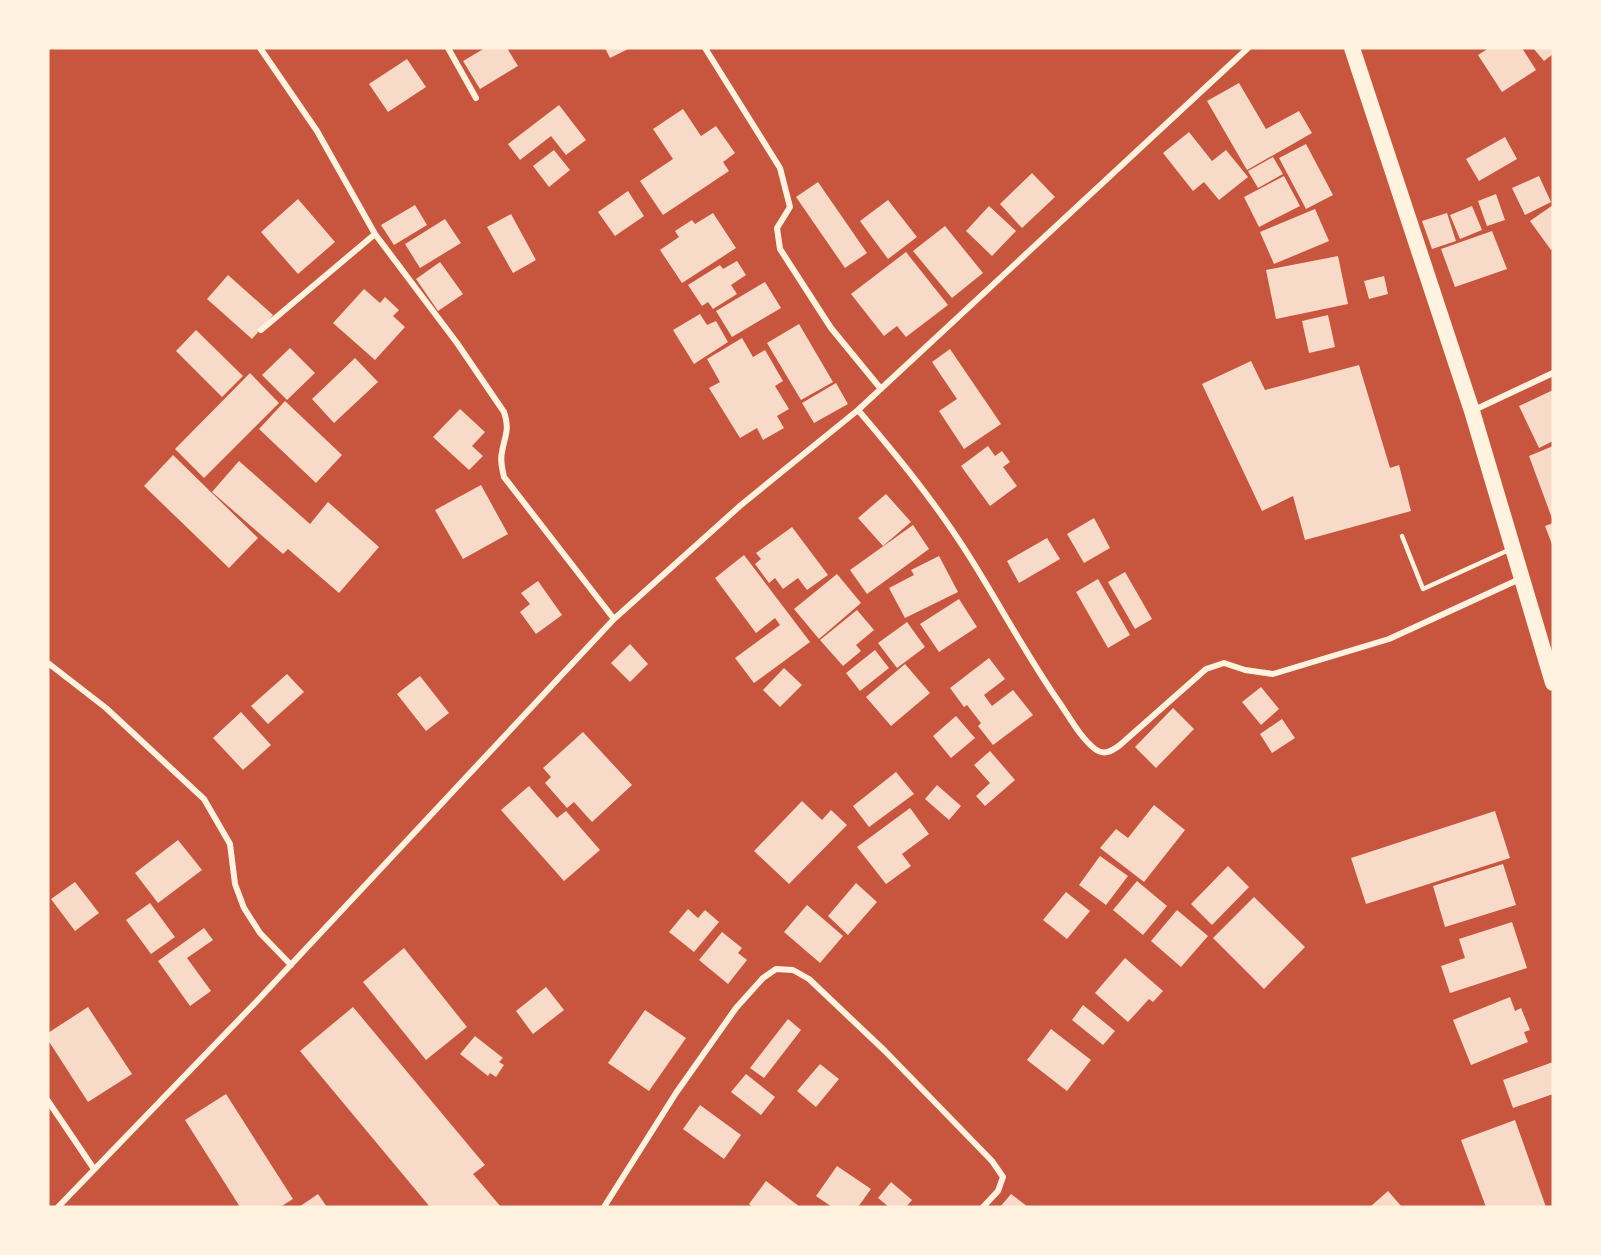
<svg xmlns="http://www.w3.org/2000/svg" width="1601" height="1255" viewBox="0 0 1601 1255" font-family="'Asap Condensed',sans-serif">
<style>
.building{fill:#f7dbc8}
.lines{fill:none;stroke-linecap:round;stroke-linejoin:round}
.service{stroke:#fff3e0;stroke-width:4.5}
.minor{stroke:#fff3e0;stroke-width:6}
.trunk{stroke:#fff3e0;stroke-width:16}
</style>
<rect width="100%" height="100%" fill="#c8553d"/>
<path class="building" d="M485,48H507L518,66L480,89L463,61Z
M605,48H630L610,58Z
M1489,48H1522L1536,70L1502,92L1478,55Z
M1533,48H1553V54L1544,61Z
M407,59L426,87L388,112L369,84Z
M1239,83L1266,129L1299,111L1312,133L1247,170L1207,101Z
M559,105L586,140L566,155L551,136L520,160L508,144Z
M683,109L701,136L716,126L735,153L723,162L729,171L663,215L640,181L673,159L653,129Z
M1189,132L1212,161L1226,150L1248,177L1219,200L1204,182L1193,191L1163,153Z
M1505,137L1517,159L1479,181L1466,159Z
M1306,144L1333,195L1306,209L1279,158Z
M554,150L570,170L549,187L533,166Z
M1273,157L1283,174L1258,188L1248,171Z
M1032,173L1055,197L1022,228L1000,204Z
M1284,176L1300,206L1259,227L1244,197Z
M1539,176L1551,202L1525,215L1512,188Z
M818,182L867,253L845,268L796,197Z
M628,191L644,216L615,236L598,212Z
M1496,194L1505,220L1487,226L1478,201Z
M298,199L335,242L298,274L261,232Z
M888,200L917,237L888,259L860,221Z
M415,205L427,225L394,245L381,225Z
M1553,205V248L1551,250L1530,221Z
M989,206L1016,231L992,256L966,231Z
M1472,206L1482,230L1460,239L1450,215Z
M1315,209L1329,241L1274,264L1260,232Z
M713,213L736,248L682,283L660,250L679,237L675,231L692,220L695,224Z
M1447,213L1456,241L1432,249L1422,221Z
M511,214L536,260L513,273L487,227Z
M445,219L461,243L420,268L405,244Z
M945,226L983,273L952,298L913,251Z
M1492,231L1507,269L1455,287L1441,249Z
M906,252L948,305L906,337L897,326L884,336L851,294Z
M1338,256L1348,304L1276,319L1266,270Z
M737,261L746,275L731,285L737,294L713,309L708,302L702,306L688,285L720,265L723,269Z
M440,262L463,294L438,311L416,279Z
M228,275L273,315L252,339L207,299Z
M1384,276L1388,294L1369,299L1364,281Z
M765,282L781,308L732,337L716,311Z
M364,289L380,303L385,297L399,310L393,316L405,327L375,360L333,323Z
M700,314L707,325L716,321L728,342L694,364L673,330Z
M1328,315L1335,347L1309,353L1302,321Z
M799,324L833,382L801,400L767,343Z
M196,330L243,376L222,397L176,351Z
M742,338L753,357L765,350L783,381L775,386L789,409L777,416L784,428L763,440L757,428L740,438L709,388L720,382L707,359Z
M290,348L315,373L287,400L262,375Z
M950,349L1001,424L964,449L939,411L957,399L932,362Z
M355,358L378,382L334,423L312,399Z
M1251,361L1265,390L1359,365L1390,468L1399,465L1411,511L1305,540L1293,496L1262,511L1202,384Z
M250,373L279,403L204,478L175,449Z
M836,383L848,404L814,423L802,403Z
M1553,390V441L1539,448L1519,406Z
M285,401L342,455L316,483L259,429Z
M460,409L485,432L472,446L483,456L469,470L433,437Z
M988,446L995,456L1002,451L1010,462L1003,467L1017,486L990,506L961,466Z
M1553,446V521L1529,456Z
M173,455L258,538L229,568L144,486Z
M239,461L310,524L328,502L379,547L339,593L288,549L283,554L212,492Z
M481,485L508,534L463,559L435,510Z
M886,494L911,522L883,546L858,518Z
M1094,518L1110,548L1084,563L1067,534Z
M1553,523V547L1545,526Z
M913,525L929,549L867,594L850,570Z
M792,527L828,575L807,590L798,578L783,589L775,578L769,583L755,564L761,559L756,553Z
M1047,538L1060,559L1019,583L1007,561Z
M744,555L810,642L754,683L735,658L780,625L775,618L756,633L715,578Z
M939,556L958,592L905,618L889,588L914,575L911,570Z
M1125,572L1152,619L1135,629L1108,582Z
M837,574L861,603L819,639L794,609Z
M1098,579L1130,635L1108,648L1076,592Z
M538,581L562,615L536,634L520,612L530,604L521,593Z
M959,599L977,627L939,652L920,624Z
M857,610L874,630L856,645L861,651L843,666L820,640Z
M907,622L925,647L897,668L878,643Z
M630,644L648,664L630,682L611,663Z
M875,650L889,668L860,691L846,673Z
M989,658L1005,679L984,695L992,706L1013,690L1033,715L993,745L978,726L981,723L967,705L964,707L950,688Z
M905,664L930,693L891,726L866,697Z
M784,668L802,685L780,707L763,690Z
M287,674L304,692L268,724L251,706Z
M420,676L449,713L426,731L397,694Z
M1261,687L1279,709L1261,725L1242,702Z
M1173,708L1194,729L1156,768L1135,747Z
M241,712L271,745L243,770L213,738Z
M956,716L975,738L951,758L933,736Z
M1282,719L1295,738L1272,753L1260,734Z
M583,732L632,785L592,822L574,802L567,808L545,783L551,777L543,768Z
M990,751L1015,780L985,806L976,796L990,783L974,765Z
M896,772L914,794L869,827L853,806Z
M937,785L961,806L949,820L925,799Z
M529,786L557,818L566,811L600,850L564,881L501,810Z
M802,801L822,820L831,810L847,825L789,884L754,851Z
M1154,805L1185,830L1144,882L1100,848L1116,829L1128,838Z
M910,808L929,834L902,854L911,866L886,884L857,847Z
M1495,811L1510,858L1366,904L1351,858Z
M178,840L202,870L158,903L135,873Z
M1100,856L1128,876L1106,905L1079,885Z
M1503,864L1516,905L1445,927L1433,886Z
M1228,866L1249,887L1212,925L1191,904Z
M1137,881L1167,906L1143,935L1113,910Z
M75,882L99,913L75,931L51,899Z
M856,883L877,902L848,935L828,916Z
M1066,892L1090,911L1067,939L1043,920Z
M1254,897L1305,947L1264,989L1213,938Z
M150,903L175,937L151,954L126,920Z
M807,905L843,936L820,963L784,932Z
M688,909L698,918L705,910L719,922L694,952L669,932Z
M1177,910L1208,936L1181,967L1151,941Z
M1512,922L1527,968L1450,993L1441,966L1465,958L1459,939Z
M204,928L213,940L187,958L211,991L190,1006L158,961Z
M722,932L742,948L738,953L747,960L728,984L699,960Z
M404,948L467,1027L426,1060L363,982Z
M1125,958L1163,991L1153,1002L1149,999L1128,1022L1095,993Z
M546,987L564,1010L533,1034L516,1011Z
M1510,997L1515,1011L1521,1008L1530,1030L1524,1032L1528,1042L1471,1065L1453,1020Z
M1083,1005L1115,1031L1103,1045L1072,1020Z
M88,1007L132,1074L88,1102L48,1040V1033Z
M353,1007L485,1165L473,1174L501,1207H430L300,1051Z
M645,1010L686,1038L649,1091L608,1063Z
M788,1019L801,1030L764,1078L750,1068Z
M1051,1029L1091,1060L1067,1091L1027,1060Z
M475,1036L503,1058L499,1062L504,1065L496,1077L490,1073L488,1076L460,1054Z
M1553,1062V1094L1513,1108L1503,1080Z
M820,1064L839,1079L816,1107L797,1091Z
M746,1074L775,1097L761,1115L731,1092Z
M226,1094L293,1199L280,1207H240L185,1120Z
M700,1105L741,1135L724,1159L683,1129Z
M1515,1120L1546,1207H1486L1461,1140Z
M837,1166L871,1189L858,1207H832L816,1196Z
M766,1181L800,1207H753L749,1204Z
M891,1182L912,1200L906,1207H889L878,1198Z
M1388,1191L1402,1207H1370Z
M318,1194L327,1207H299Z
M1011,1194L1028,1207H1000Z"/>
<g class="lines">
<path class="service" d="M1402,536L1423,589L1511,549"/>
<path class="minor" d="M260,48L317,131L375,234L457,343L504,412C510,431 505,434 502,452C500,460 502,468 504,477L614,619
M448,48L476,98
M705,48L780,168L790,207L777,228L780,249L831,328L881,389
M261,330L375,234
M858,410C899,458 938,506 971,559C1001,607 1027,656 1059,702C1070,718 1080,737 1095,749C1104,756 1112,751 1120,745L1206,669L1224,663L1245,670L1273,674L1389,639L1522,578
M1472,411L1553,373
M48,663L106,708L204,799L230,844L235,884L244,908L260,933L291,965
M48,1101L94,1169
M58,1207L257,1001L614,619L741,505L858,410L1248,48
M604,1207L676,1093L736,1008L763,978L776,969L793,970L809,979L885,1051L992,1161L1003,1177L998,1191L983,1207"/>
<path class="trunk" d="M1352,48L1472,411L1553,683"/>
</g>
<rect width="1601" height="1255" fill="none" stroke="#fff3e0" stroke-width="99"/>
</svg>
